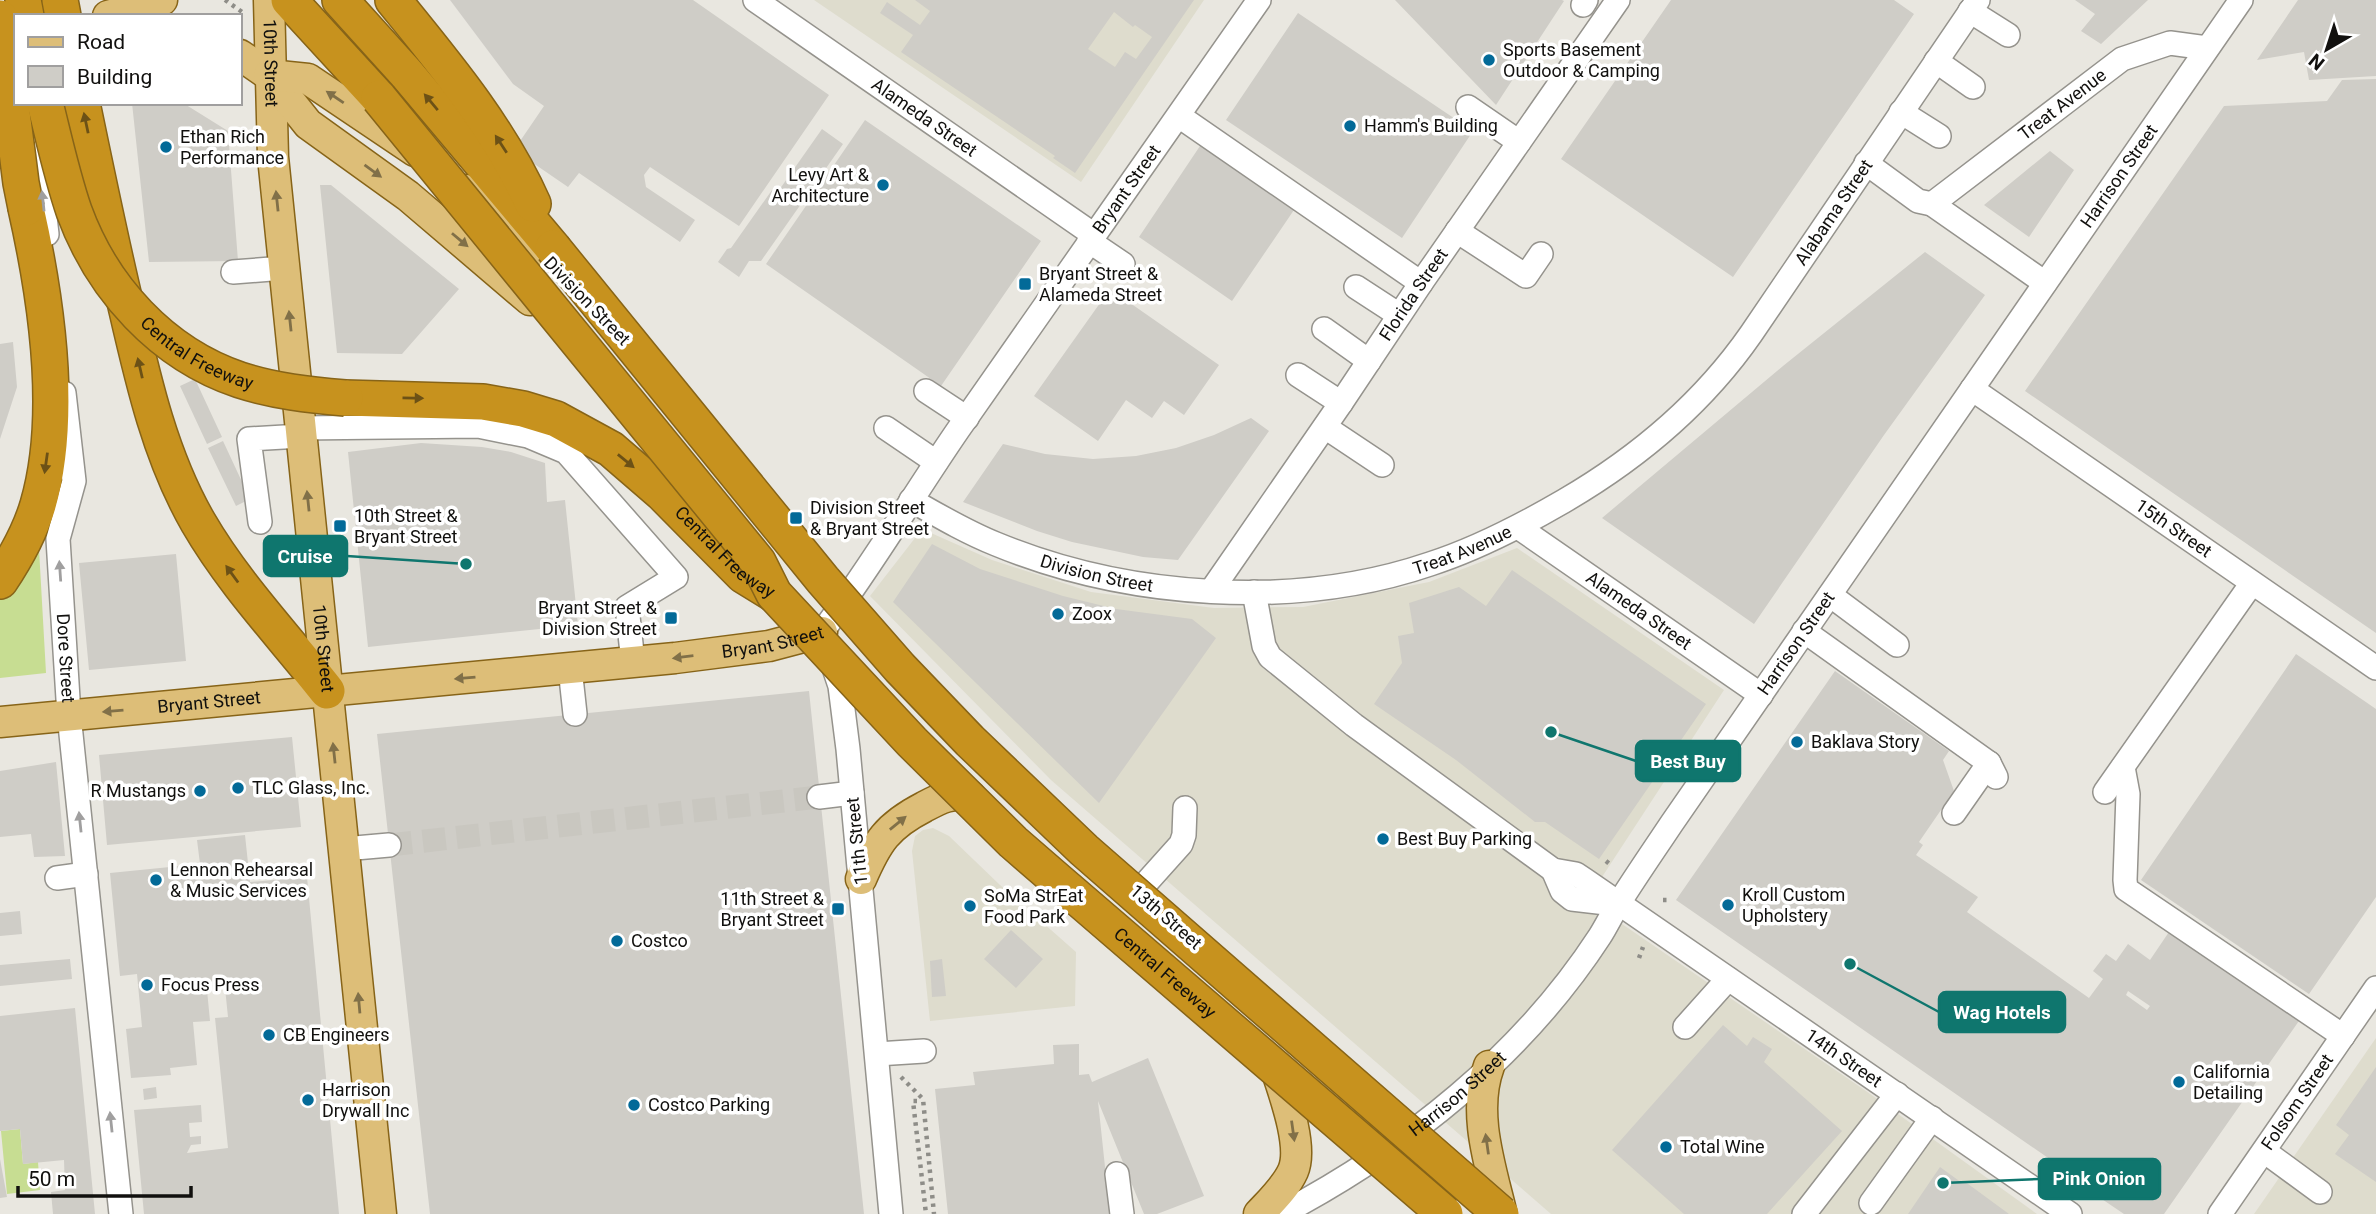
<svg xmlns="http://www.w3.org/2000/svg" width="2376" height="1214" viewBox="0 0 2376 1214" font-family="Roboto,sans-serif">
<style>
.built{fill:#dedccd}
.green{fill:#c7dd92}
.building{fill:#cfcdc7;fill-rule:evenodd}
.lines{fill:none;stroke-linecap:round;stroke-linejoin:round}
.minor-tunnel{stroke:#c9c7c0;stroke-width:23;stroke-dasharray:23 11;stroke-linecap:butt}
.minor-casing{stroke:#95938d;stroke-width:26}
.major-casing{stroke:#876418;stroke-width:33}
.highway-casing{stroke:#876418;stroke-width:38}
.path{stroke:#8e8d88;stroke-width:4.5;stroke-dasharray:3.5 5;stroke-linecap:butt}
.minor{stroke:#fff;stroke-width:23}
.major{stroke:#ddbe78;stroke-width:30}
.highway{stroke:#c7921e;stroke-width:35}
.highway-bridge-casing{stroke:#876418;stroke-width:38;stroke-linecap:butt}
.highway-bridge{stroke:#c7921e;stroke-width:35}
.oneway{fill:#817048}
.oneway2{fill:#6c5116}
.oneway3{fill:#a09f9f}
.poi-dot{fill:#036a98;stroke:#fff;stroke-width:2.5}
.labels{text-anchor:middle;stroke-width:7;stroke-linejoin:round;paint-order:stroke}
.poi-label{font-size:18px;fill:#11100e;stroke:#fff;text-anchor:start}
.street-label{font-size:18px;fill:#11100e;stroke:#fff}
.leader{fill:none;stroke:#0f766e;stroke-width:2.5}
.callout-dot{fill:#0f766e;stroke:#fff;stroke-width:2.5}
.callout{fill:#0f766e;stroke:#0f766e;stroke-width:2.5}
.callout-label{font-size:19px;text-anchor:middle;font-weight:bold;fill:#fff}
</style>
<rect width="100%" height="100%" fill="#e9e7e0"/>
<path class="built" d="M814,0H1204L1081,182Z
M922,529L992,560L1091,592L1214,608L1303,607L1429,582L1517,548L1724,690L1587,900L1866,1091L2037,1214H1551L1051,780L870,596Z
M933,828L949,836L1000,885L1076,952L1075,1006L930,1021L912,851L915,836L923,830Z
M2376,1038V1214H2254Z"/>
<path class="green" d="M39,549L46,673L0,678V598Z
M20,1129L23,1164L38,1162L40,1190L7,1194L1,1131Z"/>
<path class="building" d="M450,0H693L829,95L739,226L650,167L644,175L646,187L695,220L680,242L579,173L568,187L514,150L544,106L513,84Z
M915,0H1194L1075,173L1053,158L1055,156L901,52L913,35L880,13L887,2L920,25L930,11ZM1114,12L1133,27L1135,25L1152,37L1136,59L1125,52L1115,67L1088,49Z
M1395,0H1562L1564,1L1496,105Z
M1671,0H1894L1914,14L1733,277L1561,159Z
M2075,0H2148L2101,44L2081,31L2095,14Z
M2298,0H2376V76L2309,80L2304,52L2257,60Z
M1298,13L1473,131L1402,238L1226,120Z
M2376,79V633L2025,391L2224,106L2327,101L2342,80Z
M132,103H183L228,131L238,261L149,262Z
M865,120L1041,241L941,386L766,264Z
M822,129L843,144L761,261H749L739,277L718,262L727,249L731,248L772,190L777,193Z
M1202,143L1296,207L1232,301L1139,237Z
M2050,151L2074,170L2029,237L1984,205Z
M320,185H331L459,289L402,354L337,353Z
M1925,252L1985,295L1884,435L1754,624L1602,518L1783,366Z
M1110,289L1219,365L1184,415L1164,401L1152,418L1126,400L1098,441L1034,396Z
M13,342L17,387L0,439V344Z
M195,379L222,437L207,444L180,386Z
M1251,418L1269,431L1178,560L1143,557L1072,542L1037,531L963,502L1003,444L1045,454L1093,459L1136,456L1176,448L1214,435Z
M223,441L250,499L236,506L208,448Z
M421,443L482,447L511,452L545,463L547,502L565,500L578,625L368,647L348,452Z
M932,544L980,569L1063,596L1116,609L1192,619L1216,638L1099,803L893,602Z
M176,554L186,661L89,670L79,563Z
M1512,570L1706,704L1599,859L1545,822H1535L1456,760L1374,704L1402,663L1398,636L1414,633L1409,603L1459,587L1486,606Z
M2296,654L2376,709V897L2309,994L2141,880Z
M1835,671L1949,751L1943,760L1954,791L1919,842L1923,845L1916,855L1978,897L1967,912L2089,998L2103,979L2093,971L2106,954L2116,961L2128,944L2150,960L2171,929L2301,1018L2164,1214H2124L2087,1189L2090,1184L2086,1186L2076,1175L2073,1176L2069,1173L2068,1168L2067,1171L1676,900ZM2128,991L2150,1006L2147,1010L2126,995Z
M809,691L864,1214H430L377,734Z
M292,737L301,827L107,845L99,755Z
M56,762L65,856L34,857L31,834L0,837V771Z
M245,835L250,882L307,877L339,1214H144L134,1110L201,1105L202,1122L189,1123L190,1137L201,1136V1144L191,1145L187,1153L228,1148L215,1018L228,1017L225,988L207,990L210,1021L193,1022L197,1065L170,1068L171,1075L131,1078L126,1029L142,1027L137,974L120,976L110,873L200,864L197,840Z
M20,911L22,934L0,936V913Z
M1011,930L1043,959L1016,988L984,959Z
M70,959L72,979L0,986V965Z
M942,959L946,996L932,997L930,961Z
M75,1008L95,1214H53L51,1192L65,1190L64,1160L23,1164L20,1129L0,1131V1016Z
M1723,1025L1747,1046L1753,1037L1772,1049L1764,1062L1842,1131L1767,1214H1684L1612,1150Z
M1079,1044V1075L1089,1074L1092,1082L1148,1058L1204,1196L1157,1214H1144L1098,1101L1110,1214H948L935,1089L975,1085L973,1072L1054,1064L1053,1045Z
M2376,1067V1182L2335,1154L2349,1135L2336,1125Z
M156,1087L157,1098L144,1100L143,1089Z
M0,1159L7,1197L0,1198Z
M1940,1167L1962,1183L1964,1181L2009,1214H1908Z"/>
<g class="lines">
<path class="minor-tunnel" d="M389,845L819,797"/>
<defs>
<g id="minor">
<path id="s1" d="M755,0L1094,235"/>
<path d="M1583,5L1586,0"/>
<path d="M1970,11L2008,35"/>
<path d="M1936,61L1973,87"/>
<path d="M1468,107L1519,142"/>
<path d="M32,108L47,234"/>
<path d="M1901,112L1939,136"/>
<path d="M1179,116L1421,283"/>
<path d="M1866,163L1918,201L1932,204L2045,283"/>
<path id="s2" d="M1932,204L2122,59L2170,43L2207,48"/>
<path d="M1457,231L1526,276L1541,254"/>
<path d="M1089,241L1123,264"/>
<path d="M233,272L284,268"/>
<path d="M1356,287L1399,315"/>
<path d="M1324,329L1369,361"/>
<path d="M1298,375L1341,403"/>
<path id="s3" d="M1972,389L2376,668"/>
<path d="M926,391L967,418"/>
<path id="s4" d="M64,393L74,481L58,539L69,715L121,1214"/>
<path d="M1325,427L1382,465"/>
<path d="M300,428L478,426L528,436L566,452L676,577L627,607L633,662"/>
<path d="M886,428L936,462"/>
<path id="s5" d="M911,500C939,516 966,532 996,544C1127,598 1295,610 1430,564C1477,549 1521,526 1564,501C1636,459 1703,403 1751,334L1978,0"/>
<path d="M260,522L249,439L301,436"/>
<path id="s6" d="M1518,527L1761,695"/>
<path id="s7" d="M1211,591L1341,403L1421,283L1618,0"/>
<path id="s8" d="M1254,592L1264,646L1270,657L1354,725L1553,870L1576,874L1585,880L2070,1214"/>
<path d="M1830,595L1897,645"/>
<path d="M1804,631L1989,763L1996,777"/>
<path d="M570,668L575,714"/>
<path d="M2123,767L2128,794L2125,880L2126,889L2343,1036"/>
<path d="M2105,792L2252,583"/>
<path d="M819,797L852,793"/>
<path d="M1954,813L1989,763"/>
<path d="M344,849L389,845"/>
<path d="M1553,870L1562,891L1572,899L1615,904"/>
<path d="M57,878L86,874"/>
<path d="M1138,892L1181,844L1184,835L1185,808"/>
<path d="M1685,1027L1728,979"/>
<path d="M877,1054L924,1051"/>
<path d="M2264,1151L2320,1192"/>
<path d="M1117,1174L1122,1214"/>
<path d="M1871,1203L1932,1118"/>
<path id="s9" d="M891,1214L848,749L840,686L822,632C871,567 912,497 958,430C1058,286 1159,144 1259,0"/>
<path id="s10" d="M1281,1214C1406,1148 1522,1056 1600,936C1607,925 1612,914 1619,903C1636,876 1654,850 1672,823L2241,0"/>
<path d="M1804,1214L1897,1094"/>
<path id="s11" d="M2220,1214L2376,988"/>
</g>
<g id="major">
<path id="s12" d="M269,0L273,157L381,1214"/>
<path d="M108,16L162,0"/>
<path d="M240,55L269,75L308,124L408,196L530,300"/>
<path d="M269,75L308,79L415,151"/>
<path d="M466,190L506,222L542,255"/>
<path id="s13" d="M0,722L675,658L769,646L822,632"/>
<path d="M861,879C877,842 887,826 924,807C939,799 951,792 970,796"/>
<path d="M1489,1066C1472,1112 1490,1165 1501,1211"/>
<path d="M1259,1214C1271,1201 1286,1187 1293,1171C1304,1146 1283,1091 1275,1066"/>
</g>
<g id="highway">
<path d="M23,0L26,16"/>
<path d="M60,0L63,16"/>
<path d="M289,0L379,98"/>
<path d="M340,0L406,73L553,248"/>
<path d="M393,0C445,64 499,128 533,204"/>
<path d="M82,103C96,171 110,239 126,306C143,380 160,456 198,522C234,584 283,635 327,691"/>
<path id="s14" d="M345,398L483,402L523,409L556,419L611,449L662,493L743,575L774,594"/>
<path d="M0,581C16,557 30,532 38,505C64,416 46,297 26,208"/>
</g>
</defs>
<use href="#minor" class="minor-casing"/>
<use href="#major" class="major-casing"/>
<use href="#highway" class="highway-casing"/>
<path class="path" d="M225,0L245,14
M1606,861L1612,866
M1663,900H1671
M1639,958L1643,947
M901,1077L923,1099L934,1214
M917,1101H913L926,1214"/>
<use href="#minor" class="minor"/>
<use href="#major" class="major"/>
<use href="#highway" class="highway"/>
<defs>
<g id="highway-bridge">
<path d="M0,18L21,183L26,208"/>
<path id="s15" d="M379,98L758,562L774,594L912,742L1013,842L1058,881L1445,1214"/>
<path id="s16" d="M45,103C54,139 62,176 74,211C102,288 162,354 240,380C274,391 309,395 345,398"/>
<path d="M553,248L823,580L900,668L970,741L1084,850L1501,1214"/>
</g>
</defs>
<use href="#highway-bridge" class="highway-bridge-casing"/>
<use href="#highway-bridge" class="highway-bridge"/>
</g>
<defs><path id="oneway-solid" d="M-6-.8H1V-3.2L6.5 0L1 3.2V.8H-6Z" transform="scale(1.75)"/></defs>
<g class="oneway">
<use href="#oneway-solid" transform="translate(335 97) rotate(-146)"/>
<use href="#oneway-solid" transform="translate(373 171) rotate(36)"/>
<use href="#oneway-solid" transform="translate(277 201) rotate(-96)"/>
<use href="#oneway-solid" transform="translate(460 240) rotate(40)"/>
<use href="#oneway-solid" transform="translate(290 321) rotate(-96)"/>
<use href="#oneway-solid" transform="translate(308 501) rotate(-96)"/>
<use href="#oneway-solid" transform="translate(683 657) rotate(173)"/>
<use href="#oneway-solid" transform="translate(465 678) rotate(175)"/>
<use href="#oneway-solid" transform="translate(113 711) rotate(175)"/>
<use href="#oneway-solid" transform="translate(334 753) rotate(-96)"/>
<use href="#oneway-solid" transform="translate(898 823) rotate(-39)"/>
<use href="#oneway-solid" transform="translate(359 1003) rotate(-95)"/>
<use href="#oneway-solid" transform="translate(1293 1131) rotate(82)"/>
<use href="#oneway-solid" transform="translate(1487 1144) rotate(-98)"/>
</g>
<g class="oneway2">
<use href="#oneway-solid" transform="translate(431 102) rotate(-130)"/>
<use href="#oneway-solid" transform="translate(86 123) rotate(-102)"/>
<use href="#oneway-solid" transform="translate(501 144) rotate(-123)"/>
<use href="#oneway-solid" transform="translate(140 368) rotate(-103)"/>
<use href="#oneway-solid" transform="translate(413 398) rotate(1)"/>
<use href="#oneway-solid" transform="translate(626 461) rotate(39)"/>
<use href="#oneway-solid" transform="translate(46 463) rotate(98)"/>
<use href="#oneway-solid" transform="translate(232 574) rotate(-126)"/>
</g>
<g class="oneway3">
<use href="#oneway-solid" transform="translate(43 201) rotate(-96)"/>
<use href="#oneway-solid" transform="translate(60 571) rotate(-94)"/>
<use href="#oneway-solid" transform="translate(80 822) rotate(-96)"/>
<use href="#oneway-solid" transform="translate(111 1122) rotate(-96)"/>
</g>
<g class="poi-dot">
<circle cx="1489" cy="60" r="7"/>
<circle cx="1350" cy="126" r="7"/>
<circle cx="166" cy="147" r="7"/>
<circle cx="883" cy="185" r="7"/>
<rect x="1018" y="277" width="14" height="14" rx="3.5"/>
<rect x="789" y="511" width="14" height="14" rx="3.5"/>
<rect x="333" y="519" width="14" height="14" rx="3.5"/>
<circle cx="1058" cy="614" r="7"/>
<rect x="664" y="611" width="14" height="14" rx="3.5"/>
<circle cx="1797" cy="742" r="7"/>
<circle cx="238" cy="788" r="7"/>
<circle cx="200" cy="791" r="7"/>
<circle cx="1383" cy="839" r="7"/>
<circle cx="156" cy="880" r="7"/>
<circle cx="1728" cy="905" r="7"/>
<circle cx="970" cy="906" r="7"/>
<rect x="831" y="902" width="14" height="14" rx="3.5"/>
<circle cx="617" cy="941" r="7"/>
<circle cx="147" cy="985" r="7"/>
<circle cx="269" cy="1035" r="7"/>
<circle cx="2179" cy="1082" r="7"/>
<circle cx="308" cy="1100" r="7"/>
<circle cx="634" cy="1105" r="7"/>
<circle cx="1666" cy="1147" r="7"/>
</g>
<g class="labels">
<g class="poi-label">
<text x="1503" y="56">Sports Basement<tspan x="1503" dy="21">Outdoor &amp; Camping</tspan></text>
<text x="1364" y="132">Hamm's Building</text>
<text x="180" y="143">Ethan Rich<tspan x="180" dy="21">Performance</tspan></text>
<text x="869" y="181" text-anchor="end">Levy Art &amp;<tspan x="869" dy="21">Architecture</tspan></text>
<text x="1039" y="280">Bryant Street &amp;<tspan x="1039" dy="21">Alameda Street</tspan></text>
<text x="810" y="514">Division Street<tspan x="810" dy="21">&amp; Bryant Street</tspan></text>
<text x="354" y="522">10th Street &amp;<tspan x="354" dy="21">Bryant Street</tspan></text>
<text x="657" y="614" text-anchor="end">Bryant Street &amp;<tspan x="657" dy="21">Division Street</tspan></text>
<text x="1072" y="620">Zoox</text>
<text x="1811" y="748">Baklava Story</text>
<text x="252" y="794">TLC Glass, Inc.</text>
<text x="186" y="797" text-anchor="end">R Mustangs</text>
<text x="1397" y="845">Best Buy Parking</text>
<text x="170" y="876">Lennon Rehearsal<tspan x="170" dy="21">&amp; Music Services</tspan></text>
<text x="1742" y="901">Kroll Custom<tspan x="1742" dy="21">Upholstery</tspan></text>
<text x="984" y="902">SoMa StrEat<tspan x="984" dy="21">Food Park</tspan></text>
<text x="824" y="905" text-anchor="end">11th Street &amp;<tspan x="824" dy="21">Bryant Street</tspan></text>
<text x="631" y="947">Costco</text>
<text x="161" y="991">Focus Press</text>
<text x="283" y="1041">CB Engineers</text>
<text x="2193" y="1078">California<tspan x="2193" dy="21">Detailing</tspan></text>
<text x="322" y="1096">Harrison<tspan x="322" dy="21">Drywall Inc</tspan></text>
<text x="648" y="1111">Costco Parking</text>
<text x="1680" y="1153">Total Wine</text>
</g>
<g class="street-label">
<text dy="6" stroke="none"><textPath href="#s12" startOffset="63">10th Street</textPath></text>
<text dy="6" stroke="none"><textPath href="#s2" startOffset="164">Treat Avenue</textPath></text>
<text dy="6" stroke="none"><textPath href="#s1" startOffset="206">Alameda Street</textPath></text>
<text dy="6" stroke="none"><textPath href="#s10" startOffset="1348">Harrison Street</textPath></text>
<text dy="6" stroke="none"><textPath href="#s9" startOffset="1125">Bryant Street</textPath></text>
<text dy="6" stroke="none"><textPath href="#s5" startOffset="1087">Alabama Street</textPath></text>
<text dy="6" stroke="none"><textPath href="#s7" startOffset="359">Florida Street</textPath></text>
<text transform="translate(587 301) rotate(46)" y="6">Division Street</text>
<text dy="6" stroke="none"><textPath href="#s16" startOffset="306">Central Freeway</textPath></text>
<text dy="6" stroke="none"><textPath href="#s3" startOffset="245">15th Street</textPath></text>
<text dy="6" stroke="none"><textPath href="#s5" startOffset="574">Treat Avenue</textPath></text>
<text dy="6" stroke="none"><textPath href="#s14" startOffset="430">Central Freeway</textPath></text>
<text dy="6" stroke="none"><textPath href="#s5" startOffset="201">Division Street</textPath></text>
<text dy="6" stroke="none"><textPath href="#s6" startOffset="147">Alameda Street</textPath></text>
<text dy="6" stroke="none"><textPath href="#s13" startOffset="777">Bryant Street</textPath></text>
<text dy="6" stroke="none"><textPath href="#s10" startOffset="780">Harrison Street</textPath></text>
<text dy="6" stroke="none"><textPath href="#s12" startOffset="651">10th Street</textPath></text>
<text dy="6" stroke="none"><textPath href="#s4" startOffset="268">Dore Street</textPath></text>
<text dy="6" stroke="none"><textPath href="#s13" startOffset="210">Bryant Street</textPath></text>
<text transform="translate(857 841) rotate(-96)" y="6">11th Street</text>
<text transform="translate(1166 917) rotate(41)" y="6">13th Street</text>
<text dy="6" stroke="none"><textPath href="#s15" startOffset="1180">Central Freeway</textPath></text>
<text dy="6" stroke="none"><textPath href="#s8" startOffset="770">14th Street</textPath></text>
<text dy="6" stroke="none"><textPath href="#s10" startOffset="214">Harrison Street</textPath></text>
<text dy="6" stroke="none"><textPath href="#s11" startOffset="136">Folsom Street</textPath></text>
</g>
</g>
<path class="leader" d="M466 564L347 556M1551 732L1636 761M1850 964L1939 1012M1943 1183L2039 1179"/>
<g class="callout-dot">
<circle cx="466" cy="564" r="7"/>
<circle cx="1551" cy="732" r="7"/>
<circle cx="1850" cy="964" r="7"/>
<circle cx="1943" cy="1183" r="7"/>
</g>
<g class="callout">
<rect x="264" y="536" width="83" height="40" rx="7"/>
<rect x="1636" y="741" width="104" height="40" rx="7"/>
<rect x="1939" y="992" width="126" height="40" rx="7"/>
<rect x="2039" y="1159" width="121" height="40" rx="7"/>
</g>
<g class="callout-label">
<text x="305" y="563">Cruise</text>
<text x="1688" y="768">Best Buy</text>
<text x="2002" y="1019">Wag Hotels</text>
<text x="2099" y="1185">Pink Onion</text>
</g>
<rect x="14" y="14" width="228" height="91" fill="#ffffff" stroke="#a09f9f" stroke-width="2"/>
<rect x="28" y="37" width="35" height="10" fill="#ddbe78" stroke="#a09f9f" stroke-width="2"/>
<text x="77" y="49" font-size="21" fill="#11100e">Road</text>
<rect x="28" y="66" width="35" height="21" fill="#cfcdc7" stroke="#a09f9f" stroke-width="2"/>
<text x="77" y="84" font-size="21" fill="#11100e">Building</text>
<g transform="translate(2327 49) rotate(219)" stroke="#ffffff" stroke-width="5" paint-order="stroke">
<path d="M0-5L12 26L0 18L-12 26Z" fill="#11100e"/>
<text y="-10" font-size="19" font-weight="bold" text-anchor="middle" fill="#11100e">N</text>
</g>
<path d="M18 1186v10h173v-10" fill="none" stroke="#11100e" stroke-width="3.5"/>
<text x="28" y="1186" font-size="21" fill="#11100e" stroke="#ffffff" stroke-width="5" paint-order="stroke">50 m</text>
</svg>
